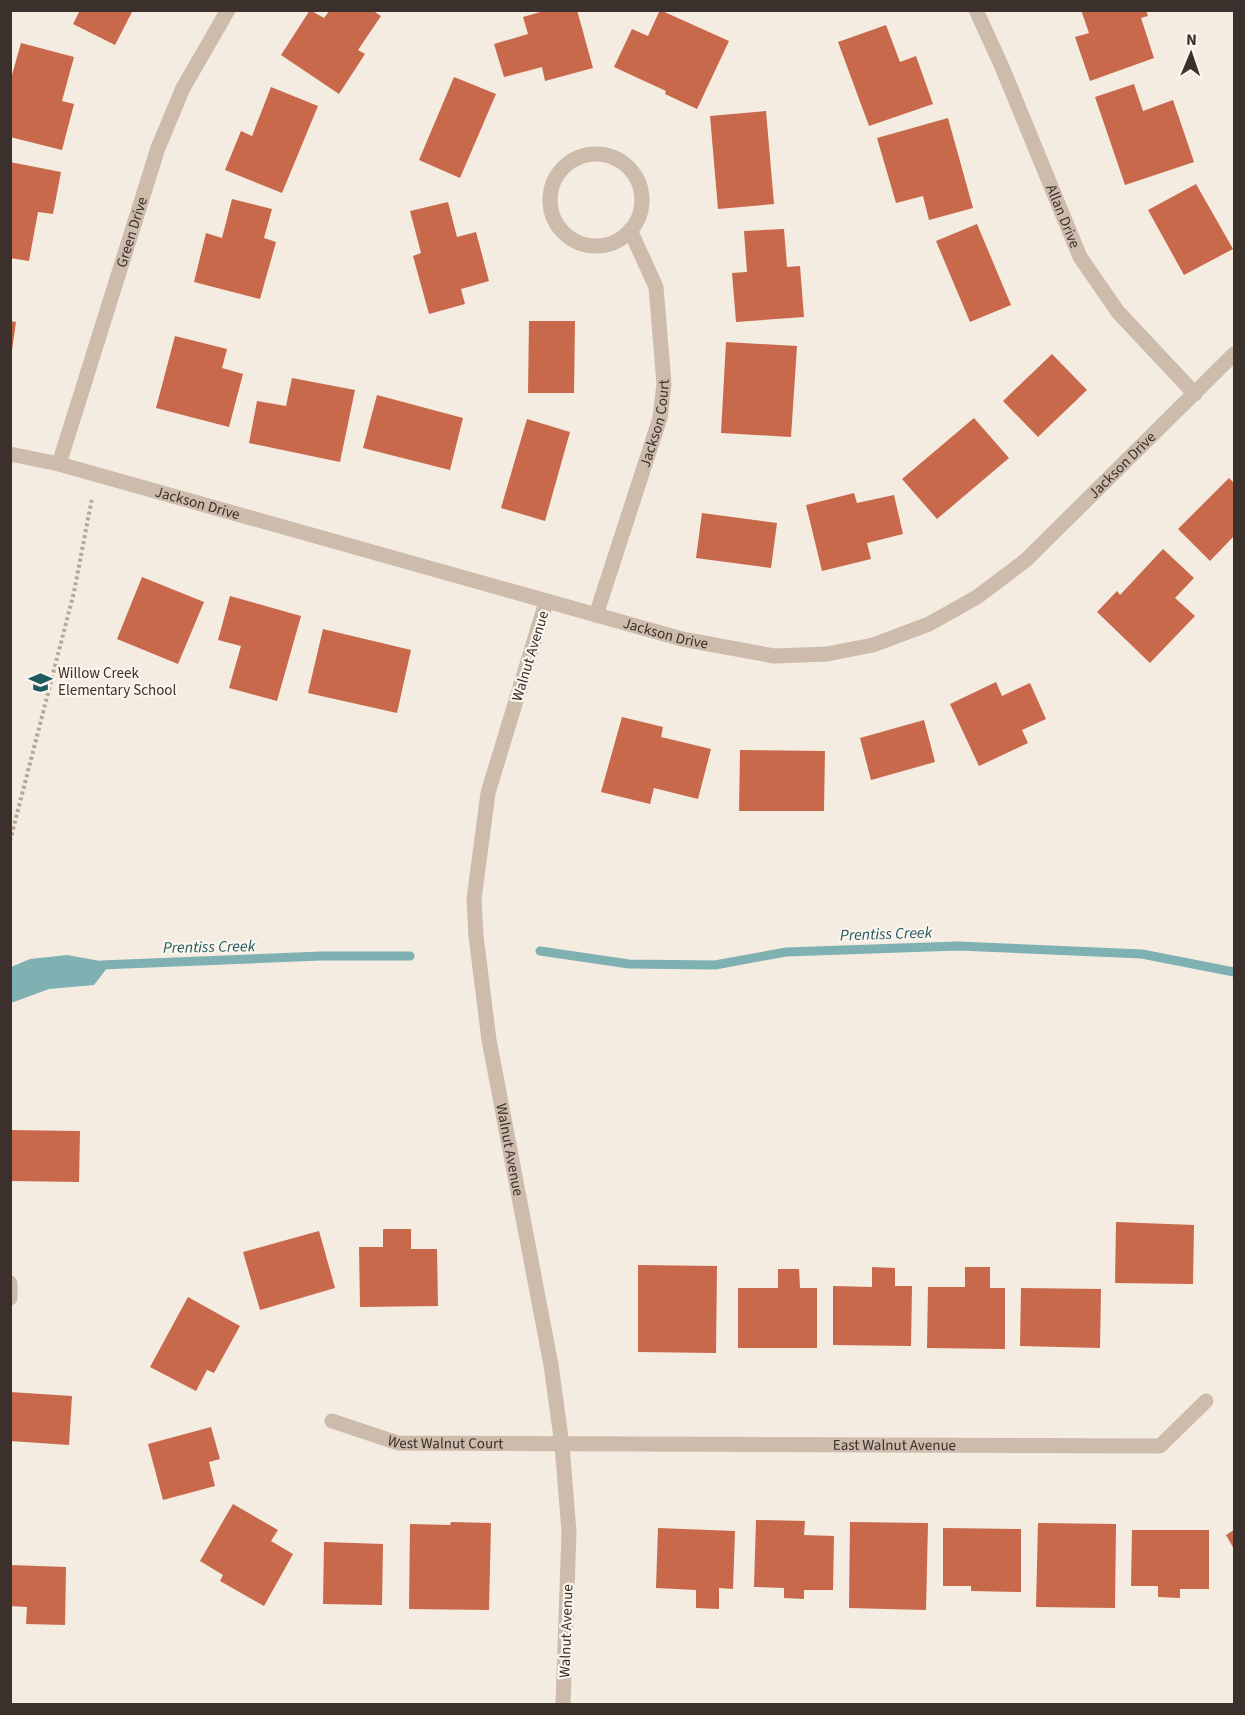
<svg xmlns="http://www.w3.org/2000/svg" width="1245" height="1715" viewBox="0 0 1245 1715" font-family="'Source Sans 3',sans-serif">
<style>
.water{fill:#7fb0b2}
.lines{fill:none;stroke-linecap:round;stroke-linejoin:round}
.stream{stroke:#7fb0b2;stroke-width:9}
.building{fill:#c8694b}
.path{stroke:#b9a596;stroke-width:4;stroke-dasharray:3 3;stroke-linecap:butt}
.minor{stroke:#cdbbac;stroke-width:15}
.labels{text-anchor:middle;stroke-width:4.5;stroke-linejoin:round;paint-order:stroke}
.street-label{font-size:15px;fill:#3b302b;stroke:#fbf5ee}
.poi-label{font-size:15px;fill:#3b302b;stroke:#fbf5ee;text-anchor:start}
.water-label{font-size:16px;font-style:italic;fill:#1f5a5e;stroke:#fbf5ee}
</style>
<rect width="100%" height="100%" fill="#f4ebe1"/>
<path class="water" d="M67,955L111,963L94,985L49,989L11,1003V967L30,959Z"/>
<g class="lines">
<path class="stream" d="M540,951L629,964L715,965L786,952L958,946L1142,954L1234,972
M101,965L321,956H410"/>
</g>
<path class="building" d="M80,10H133L115,45L73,24Z
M310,10L324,18L330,10H372L381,16L358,50L365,54L339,94L281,55Z
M547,10H577L593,68L545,81L542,67L504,77L494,44L528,34L523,17Z
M660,10L729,41L697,109L665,94L666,91L614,67L632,29L648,36Z
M1081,10H1146L1148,16L1141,18L1154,58L1090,81L1075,37L1089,33Z
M886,25L900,62L916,56L933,104L869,126L838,42Z
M21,43L74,57L62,101L74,104L62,150L10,137V82Z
M454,77L496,94L460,178L419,160Z
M1134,84L1143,111L1173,100L1194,162L1125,185L1095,97Z
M271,87L318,106L282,193L225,170L241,131L252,136Z
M766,111L774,204L718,209L710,116Z
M948,118L973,208L929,220L923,196L896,203L877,138Z
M10,162L61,172L53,214L38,212L29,261L10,258Z
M1196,184L1233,249L1184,275L1148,210Z
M232,199L272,209L264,238L276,242L260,299L194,282L206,233L222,238Z
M448,202L457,237L476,232L489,281L461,289L465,304L429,314L413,256L421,253L410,211Z
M977,224L1011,305L970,322L936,241Z
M784,229L787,267L800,266L804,317L736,322L732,273L747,272L744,231Z
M10,321L16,322L12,350H10Z
M529,321H575L574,393H528Z
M175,336L227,349L222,368L243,374L229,427L156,408Z
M726,342L797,346L791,437L721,433Z
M1052,354L1087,390L1038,437L1003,401Z
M292,378L355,390L340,462L249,443L257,401L286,406Z
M377,395L463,418L450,470L363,448Z
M974,418L1009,458L937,519L902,479Z
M527,419L570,432L545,521L501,508Z
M1229,478L1234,483V536L1210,561L1178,529Z
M854,493L857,503L894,495L903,534L867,543L871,559L822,571L806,505Z
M702,513L777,523L771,568L696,558Z
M1163,549L1194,578L1175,598L1195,616L1150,663L1097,612L1117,591L1120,595Z
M142,577L204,602L178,664L117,639Z
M230,596L301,616L277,701L229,688L241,646L218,640Z
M323,629L411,650L397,713L308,693Z
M996,682L1002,696L1030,683L1046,719L1022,730L1028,743L979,766L950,704Z
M622,717L663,727L661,737L711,749L698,799L654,788L650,804L601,792Z
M924,720L935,762L871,780L860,738Z
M740,750L825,751L824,811H739Z
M10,1130L80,1131L79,1182L10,1181Z
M1116,1222L1194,1225L1193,1284L1115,1283Z
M383,1229H411V1249H437L438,1306L360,1307L359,1247H383Z
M319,1231L335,1288L260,1310L243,1252Z
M638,1265L717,1266L716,1353L638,1352Z
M872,1267L895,1268V1286H912L911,1346L833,1345V1286L872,1287Z
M965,1267H990V1288H1005V1349L927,1348L928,1287H965Z
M778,1269H799L800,1288H817V1348H738V1288H778Z
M1021,1288L1101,1289L1100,1348L1020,1346Z
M188,1297L240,1326L214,1373L207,1370L196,1391L150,1367Z
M10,1392L72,1396L69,1445L10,1441Z
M211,1427L220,1459L209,1462L215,1486L163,1500L148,1444Z
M233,1504L278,1530L271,1541L293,1554L264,1606L220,1581L223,1575L200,1561Z
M756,1520L805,1521L804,1535L834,1536L833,1590H804V1599L784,1598V1588L754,1587Z
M451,1522L491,1523L489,1610L409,1609L410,1524L450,1525Z
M850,1522L928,1523L926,1610L849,1608Z
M1038,1523L1116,1524L1115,1608L1036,1607Z
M658,1528L735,1531L733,1589L719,1588V1609L696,1608V1590L656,1588Z
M943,1528L1021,1529V1592L971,1591V1586H943Z
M1132,1530H1209V1589H1180V1598L1158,1597V1586H1131Z
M1234,1530V1549L1226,1535Z
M324,1542L383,1544L382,1605L323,1604Z
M10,1565L66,1567L65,1625L26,1624L27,1607L10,1606Z"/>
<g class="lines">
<path class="path" d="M10,841L74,592L92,498"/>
<g class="minor">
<path id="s1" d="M976,10L1002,67L1080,257L1118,312L1195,394"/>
<circle cx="596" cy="200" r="46"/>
<path id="s2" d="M10,454L59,464L682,639L774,656L827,654L873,645L929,624L977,597L1026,560L1234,354"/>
<path id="s3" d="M59,464L158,148L183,88L228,10"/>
<path id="s4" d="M546,602L488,793L474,899L476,936L489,1040L551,1365L562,1445L569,1532L563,1704"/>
<path id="s5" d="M596,615L660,418L664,384L656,287L630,230"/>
<path d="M10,1283V1298"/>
<path id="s6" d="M332,1421L398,1443L1160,1446L1206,1401"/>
</g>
</g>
<defs>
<symbol id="school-bare" viewBox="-9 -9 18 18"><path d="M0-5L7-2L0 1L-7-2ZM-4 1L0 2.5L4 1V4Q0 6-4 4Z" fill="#1f5a5e" stroke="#fbf5ee" stroke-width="2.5" paint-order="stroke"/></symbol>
</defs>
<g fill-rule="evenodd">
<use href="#school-bare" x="24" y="666" width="33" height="33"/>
</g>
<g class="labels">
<g class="street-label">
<text dy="5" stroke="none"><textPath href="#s1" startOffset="224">Allan Drive</textPath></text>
<text dy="5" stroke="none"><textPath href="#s3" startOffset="243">Green Drive</textPath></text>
<text dy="5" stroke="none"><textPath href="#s5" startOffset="201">Jackson Court</textPath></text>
<text dy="5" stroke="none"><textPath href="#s2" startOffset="1202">Jackson Drive</textPath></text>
<text dy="5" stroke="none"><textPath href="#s2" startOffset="194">Jackson Drive</textPath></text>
<text dy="5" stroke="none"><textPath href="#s2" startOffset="680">Jackson Drive</textPath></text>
<text transform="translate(530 656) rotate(-73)" y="5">Walnut Avenue</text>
<text dy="5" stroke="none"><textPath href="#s4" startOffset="560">Walnut Avenue</textPath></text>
<text dy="5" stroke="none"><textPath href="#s6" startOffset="117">West Walnut Court</textPath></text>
<text dy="5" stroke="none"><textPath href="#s6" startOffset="566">East Walnut Avenue</textPath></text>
<text transform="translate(566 1631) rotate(-88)" y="5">Walnut Avenue</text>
</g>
<g class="poi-label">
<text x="58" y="678">Willow Creek<tspan x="58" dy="17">Elementary School</tspan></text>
</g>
<g class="water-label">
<text transform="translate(886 933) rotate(-2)" y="6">Prentiss Creek</text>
<text transform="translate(209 946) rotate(-1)" y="6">Prentiss Creek</text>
</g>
</g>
<rect width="1245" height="1715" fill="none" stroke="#3b302b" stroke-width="24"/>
<g transform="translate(1191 54) rotate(2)" stroke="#fbf5ee" stroke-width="4.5" paint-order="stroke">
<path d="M0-4.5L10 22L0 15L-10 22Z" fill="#3b302b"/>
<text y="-9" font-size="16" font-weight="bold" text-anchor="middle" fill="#3b302b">N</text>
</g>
</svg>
